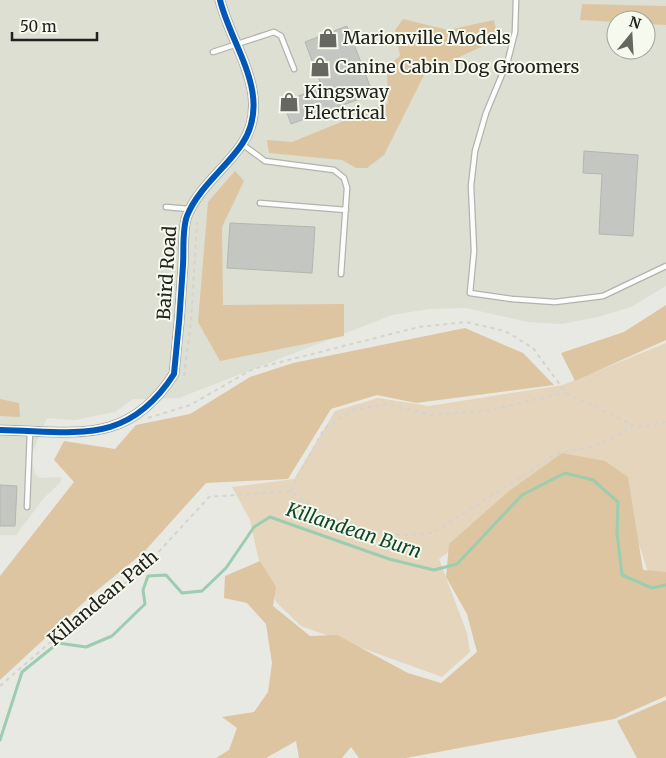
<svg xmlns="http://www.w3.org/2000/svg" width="666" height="758" viewBox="0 0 666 758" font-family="Merriweather,serif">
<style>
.built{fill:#dcdfd2;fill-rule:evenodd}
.green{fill:#e5d5bc}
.forest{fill:#ddc5a1}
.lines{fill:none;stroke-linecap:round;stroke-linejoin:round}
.stream{stroke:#9bcdae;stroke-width:3}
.building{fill:#c4c6c1;stroke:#b3b5b0}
.lane-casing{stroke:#b2b3ae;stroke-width:7}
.street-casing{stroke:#b2b3ae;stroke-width:11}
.path{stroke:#d3d3d1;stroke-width:2;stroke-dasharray:4 4;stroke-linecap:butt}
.lane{stroke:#fcfcfb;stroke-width:4.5}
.street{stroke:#fcfcfb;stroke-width:9}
.cycleway-casing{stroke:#f6f9ed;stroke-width:9}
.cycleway{stroke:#0057b8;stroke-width:6}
.labels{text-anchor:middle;stroke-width:4;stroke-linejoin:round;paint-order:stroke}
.poi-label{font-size:18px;fill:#21211d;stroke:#f6f9ed;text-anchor:start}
.street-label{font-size:18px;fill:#21211d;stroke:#f6f9ed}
.water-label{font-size:19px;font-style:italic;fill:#10482d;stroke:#f6f9ed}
</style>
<rect width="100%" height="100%" fill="#e8e9e3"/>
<path class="built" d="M0,0H666V286L631,307L598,317L561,324L528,322L466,308L429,309L392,315L179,398L133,399L115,412L75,420L47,418L33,451L32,461L35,474L40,478L61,477V482L43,499L16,535H0ZM616,20H646V50H616Z"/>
<path class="green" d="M666,343V575L648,572L622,492L565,466L439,559L467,633L470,652L442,677L301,626L276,602L258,557L250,520L232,487L294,479L335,411L378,398L429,406L563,385Z"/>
<path class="forest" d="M582,4L666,6V25L646,24V20H616V22L580,20Z
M403,19L448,30L494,20L498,39L425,73L384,155L367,168H356L342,160L269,153L267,140L292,142L388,103L387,66L400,56L395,30Z
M235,171L244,181L222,227L223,305L344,304V336L220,361L198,322L208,202Z
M666,305V340L575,381L561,353L624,332Z
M465,328L523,353L554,385L416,403L377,395L331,409L288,479L206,483L143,553L95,592L0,680V576L74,482L54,460L64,441L115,449L136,425L190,414L250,377L293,363Z
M0,399L19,403L20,417L0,416Z
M562,453L605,461L628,477L643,570L666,572V696L614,719L406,758H359L351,747L342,758H299L296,741L266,758H216L229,750L237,728L222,717L254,712L268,692L272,663L266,624L247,603L224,598L225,576L260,561L276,587L273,606L310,636L337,635L408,673L441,683L477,652L467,614L446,577L449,544L509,491Z
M666,700V758H637L617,721Z"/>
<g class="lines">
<path class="stream" d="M0,740L22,672L58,643L86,647L112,636L145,604L143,590L148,576L166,575L182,593L202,591L226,568L254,527L270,517L389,559L434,570L457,564L522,495L565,473L593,480L618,502L617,533L622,575L652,588L666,585"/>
</g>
<path class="building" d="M347,26L373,94L291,124L283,102L322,87L305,42Z
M584,151L638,155L633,236L599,234L602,174L583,173Z
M230,223L315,227L312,273L227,268Z
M0,485L17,486L15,526H0Z"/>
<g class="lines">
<defs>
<path id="lane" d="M516,0L515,32L508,60L486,113L475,151L471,186L474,251L470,293L512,299L555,302L603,296L666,266
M213,52L274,32L281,36L294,69
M504,69H531
M242,144L265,161L334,170L344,178L347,188L341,274
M260,203L346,210
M166,207L189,209
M27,507L30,431"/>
<path id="street" d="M0,430C75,431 127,447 174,374C178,338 181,302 183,265C184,250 182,229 187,216C198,188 226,168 242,144C274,96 231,46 220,0"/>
</defs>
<use href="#lane" class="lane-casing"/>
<use href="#street" class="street-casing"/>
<path class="path" d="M184,376L191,322L197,222
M148,418L190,405L253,369L419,327L466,322L505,331L533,348L566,393L633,425
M290,491L324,429L353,410L387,404L430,415L484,411L566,393
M0,686L70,625L142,570L209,497L290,491L321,512L366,530L404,535L433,533L560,452C588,450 611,442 633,425L644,427L666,422"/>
<use href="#lane" class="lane"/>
<use href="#street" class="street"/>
<defs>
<path id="cycleway" d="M0,430C75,431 127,447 174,374C178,338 181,302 183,265C184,250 182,229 187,216C198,188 226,168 242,144C274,96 231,46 220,0"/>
</defs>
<use href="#cycleway" class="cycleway-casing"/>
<use href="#cycleway" class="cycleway"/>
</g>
<defs>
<symbol id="shop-bare" viewBox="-9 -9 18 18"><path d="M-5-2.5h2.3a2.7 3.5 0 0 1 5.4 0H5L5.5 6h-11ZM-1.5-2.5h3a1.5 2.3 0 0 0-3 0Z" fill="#676762" stroke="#f6f9ed" stroke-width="2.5" paint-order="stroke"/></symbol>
</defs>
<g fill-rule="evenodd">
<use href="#shop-bare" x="314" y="24" width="28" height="28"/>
<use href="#shop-bare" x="306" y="53" width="28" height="28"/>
<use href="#shop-bare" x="275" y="88" width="28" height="28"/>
</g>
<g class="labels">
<g class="poi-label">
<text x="343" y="44">Marionville Models</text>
<text x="335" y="73">Canine Cabin Dog Groomers</text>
<text x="304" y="98">Kingsway<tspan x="304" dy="21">Electrical</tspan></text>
</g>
<g class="street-label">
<text transform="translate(167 273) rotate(-86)" y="6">Baird Road</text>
<text transform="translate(103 598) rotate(-40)" y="6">Killandean Path</text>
</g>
<g class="water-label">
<text transform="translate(354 530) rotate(18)" y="7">Killandean Burn</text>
</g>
</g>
<g transform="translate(631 35) rotate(18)"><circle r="24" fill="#f6f9ed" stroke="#a1a39a"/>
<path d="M0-4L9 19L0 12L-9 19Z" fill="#676762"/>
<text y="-8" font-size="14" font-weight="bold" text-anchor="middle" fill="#21211d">N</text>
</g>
<path d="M12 32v8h85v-8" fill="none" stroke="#21211d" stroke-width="2.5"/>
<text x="20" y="32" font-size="15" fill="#21211d" stroke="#f6f9ed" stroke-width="4" paint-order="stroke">50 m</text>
</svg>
